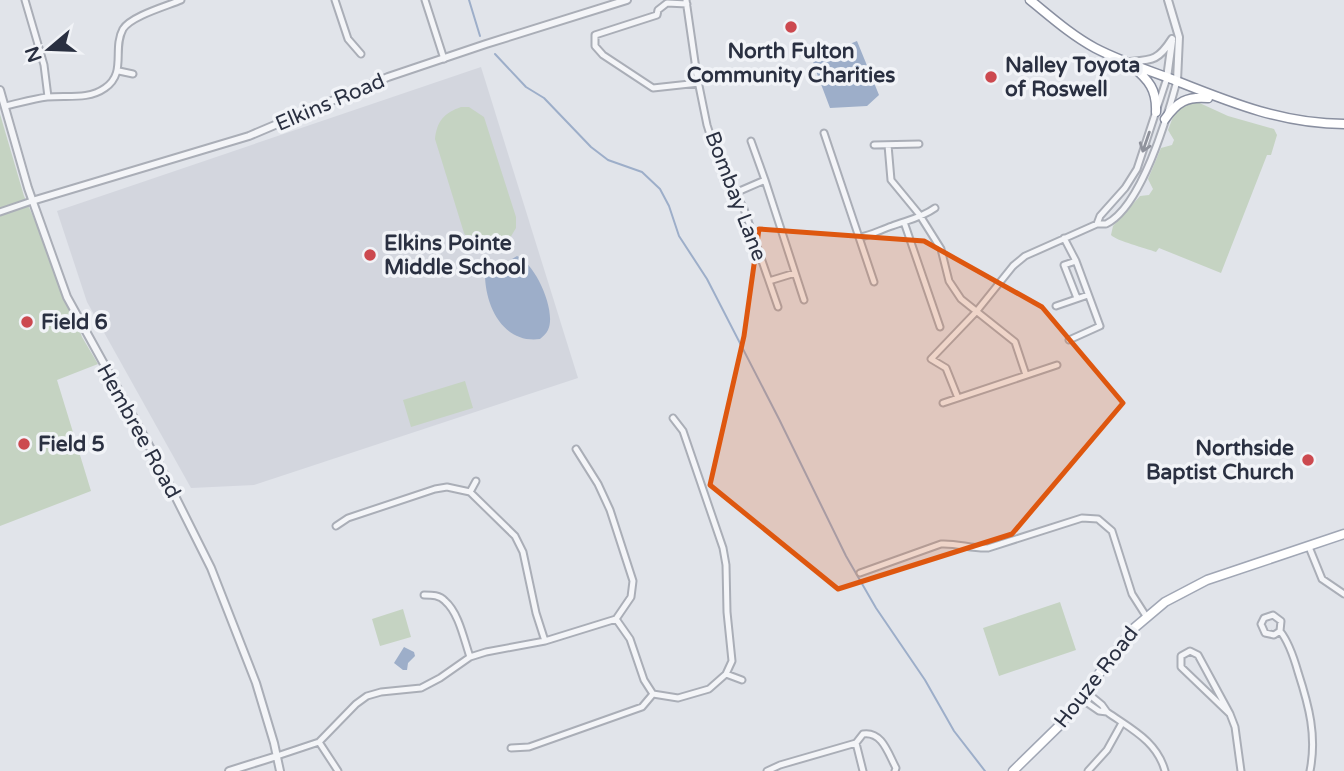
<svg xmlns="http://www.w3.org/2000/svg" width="1344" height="771" viewBox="0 0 1344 771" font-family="'Varela Round',sans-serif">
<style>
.built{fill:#d3d6de}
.green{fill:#c5d3c2}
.water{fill:#9daec9}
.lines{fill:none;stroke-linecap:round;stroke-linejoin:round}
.stream{stroke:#9daec9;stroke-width:2}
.minor-casing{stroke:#aaaeb7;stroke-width:9}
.tertiary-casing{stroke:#aaaeb7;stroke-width:10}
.primary-casing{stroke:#a1a7b5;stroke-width:11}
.trunk-casing{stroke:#898fa0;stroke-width:11}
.minor{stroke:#f4f5f8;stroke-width:5}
.tertiary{stroke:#f4f5f8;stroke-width:6}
.primary{stroke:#fff;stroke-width:8}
.trunk{stroke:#fff;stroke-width:8}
.oneway{stroke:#8f929c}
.marked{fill:#de570f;fill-opacity:0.2;stroke:#de570f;stroke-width:5;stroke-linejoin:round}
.poi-dot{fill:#cc494f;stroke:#f1f3f7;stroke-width:2.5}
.labels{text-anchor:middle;stroke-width:7;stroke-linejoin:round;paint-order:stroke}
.poi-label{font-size:21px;font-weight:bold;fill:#2a3041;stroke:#f1f3f7;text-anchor:start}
.street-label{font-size:21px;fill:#2a3041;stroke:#f1f3f7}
</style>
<rect width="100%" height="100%" fill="#e1e4ea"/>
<path class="built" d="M481,67L578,378L254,485L191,488L87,302L57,211Z"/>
<path class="green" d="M1193,100L1228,116L1274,129L1277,135L1271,155H1267L1221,273L1159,248L1156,252C1145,248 1117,241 1111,235L1113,226L1140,196L1149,195L1153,189L1148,179L1161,148L1172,145L1174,140L1168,130L1176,109Z
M461,107H469L484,117L516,217V228L510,238L502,245L486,248L477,246L468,239L464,233L435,139C437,121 444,113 461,107Z
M0,114L24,196L62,282L82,337L98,364L57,380L91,491L0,526Z
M465,381L473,408L411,427L403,400Z
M1060,602L1076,650L999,676L983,628Z
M403,609L411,637L380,646L372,619Z"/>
<path class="water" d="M857,41L879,95L867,106L830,108L813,63L818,57Z
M517,256C535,263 557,311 548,330C546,334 543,336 540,339C502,344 484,304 485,271L504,264Z
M404,647L414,652L415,656L408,663L407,670H403L394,663Z"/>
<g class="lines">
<path class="stream" d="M469,0L480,36
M495,54L526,87L544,98L591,147L608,160L642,172L660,189L669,206L679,236L707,279L779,419L846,556L876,608L925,680L954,731L985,771"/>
<defs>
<path id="minor" d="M25,0L44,65L48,97
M335,0L348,39L361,54
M425,0L444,59
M686,0L697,76L707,125L720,166L744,209L778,307
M687,4L667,3L658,10L657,15L595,35V46L603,55L653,88L699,83
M119,71L133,74
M5,106C19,103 33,99 47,97C67,95 88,100 105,88C127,73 112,49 123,29C131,16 167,6 181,0
M824,133L874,282
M874,145L919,144
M888,145L891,180L919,214L941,249L949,281L961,299L1015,342L1026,375
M765,180L804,300
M735,193L765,180L751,141
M0,212L32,201
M904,222L940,327
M1097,224L1100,216L1125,188L1137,169L1167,78
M860,237C872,235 880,230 892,226C908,220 921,218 935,208
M1064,238L1076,261L1100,326L1069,340
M1076,261L1064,265L1077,298
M769,281L795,273
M1056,306L1088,295
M958,398L946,368L931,359L976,312L1013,266L1025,256L1097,224H1106C1141,207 1167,118 1177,81
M943,403L1057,365
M470,492L476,481
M336,526L348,518L435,489L447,487L470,492L515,536L523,552L536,613L545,641
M1309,547L1322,579L1344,594
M860,573L941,544C957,543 972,549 988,548L1082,518L1098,519L1112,531L1132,594L1146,616
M424,595C432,595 440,595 445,601C459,613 464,640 470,657
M616,619L630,639L644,680L653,694L678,698L709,689L726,674L732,661L727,612L726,565L723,548L683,431L673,418
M1280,631L1274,635L1265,633L1261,624L1264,618L1273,615L1281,621L1280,631C1289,642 1294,658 1298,672C1309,706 1317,736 1310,771
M1190,651L1198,655L1230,714L1181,667V656Z
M726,674L742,680
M1085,691L1102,705L1107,712C1131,729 1157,741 1165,771
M1080,698L1099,711L1107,712
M1230,714L1235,727L1241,771
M319,742L338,771
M511,748L529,747L642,707L653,694
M277,756L319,742L356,704L367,696L381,692L421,688L440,678L470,657L486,652L545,641L616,619L631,597L633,581L610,510L598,484L576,449
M767,771L780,765L856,743
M863,771L856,743L863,734C882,731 888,753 896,768L895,771
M1088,771L1107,750L1122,723"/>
<path id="tertiary" d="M1168,0L1179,37L1177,81
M1128,62C1152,60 1158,61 1172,39
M1167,78L1172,41
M0,90L28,188L67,297L157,460L211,568L256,683L274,743L280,771
M32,201L249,136L388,77L486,44L627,0
M229,771L277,756"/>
<path id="primary" d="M1013,771L1060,725L1133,629L1165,602L1207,580L1344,534"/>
<path id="trunk" d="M1030,0C1051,17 1071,35 1095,48C1118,60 1144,69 1169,78C1227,101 1281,124 1344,124
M1132,66C1149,80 1157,90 1156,112
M1165,119C1177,102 1187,96 1208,98"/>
</defs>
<use href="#minor" class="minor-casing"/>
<use href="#tertiary" class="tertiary-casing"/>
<use href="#primary" class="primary-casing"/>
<use href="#trunk" class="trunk-casing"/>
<use href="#minor" class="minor"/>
<use href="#tertiary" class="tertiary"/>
<use href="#primary" class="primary"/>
<use href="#trunk" class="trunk"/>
</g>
<defs><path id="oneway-shaft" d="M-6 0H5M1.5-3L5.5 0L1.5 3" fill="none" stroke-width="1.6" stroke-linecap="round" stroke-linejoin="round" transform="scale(1.75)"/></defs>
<use class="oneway" href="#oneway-shaft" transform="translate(1146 142) rotate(109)"/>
<path class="marked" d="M759,229L924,241L1042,307L1123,403L1012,534L838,589L710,485L744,336Z"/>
<g class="poi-dot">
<circle cx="791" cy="27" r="7"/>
<circle cx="991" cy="77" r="7"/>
<circle cx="370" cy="255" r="7"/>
<circle cx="27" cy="322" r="7"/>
<circle cx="24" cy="444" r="7"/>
<circle cx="1308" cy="460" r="7"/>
</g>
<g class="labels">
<g class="poi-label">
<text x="791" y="58" text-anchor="middle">North Fulton<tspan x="791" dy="24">Community Charities</tspan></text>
<text x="1005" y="72">Nalley Toyota<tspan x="1005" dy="24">of Roswell</tspan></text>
<text x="384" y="250">Elkins Pointe<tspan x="384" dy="24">Middle School</tspan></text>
<text x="41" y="329">Field 6</text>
<text x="38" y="451">Field 5</text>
<text x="1294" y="455" text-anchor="end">Northside<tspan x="1294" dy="24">Baptist Church</tspan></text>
</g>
<g class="street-label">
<text transform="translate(330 102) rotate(-23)" y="7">Elkins Road</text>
<text transform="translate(736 196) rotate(69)" y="7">Bombay Lane</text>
<text transform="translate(139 431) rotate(61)" y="7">Hembree Road</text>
<text transform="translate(1096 677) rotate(-52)" y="7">Houze Road</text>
</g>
</g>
<g transform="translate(49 49) rotate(251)" stroke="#f1f3f7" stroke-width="5" paint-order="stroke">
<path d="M0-5L12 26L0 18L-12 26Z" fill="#2a3041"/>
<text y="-10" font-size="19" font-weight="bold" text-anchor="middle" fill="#2a3041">N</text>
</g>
</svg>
